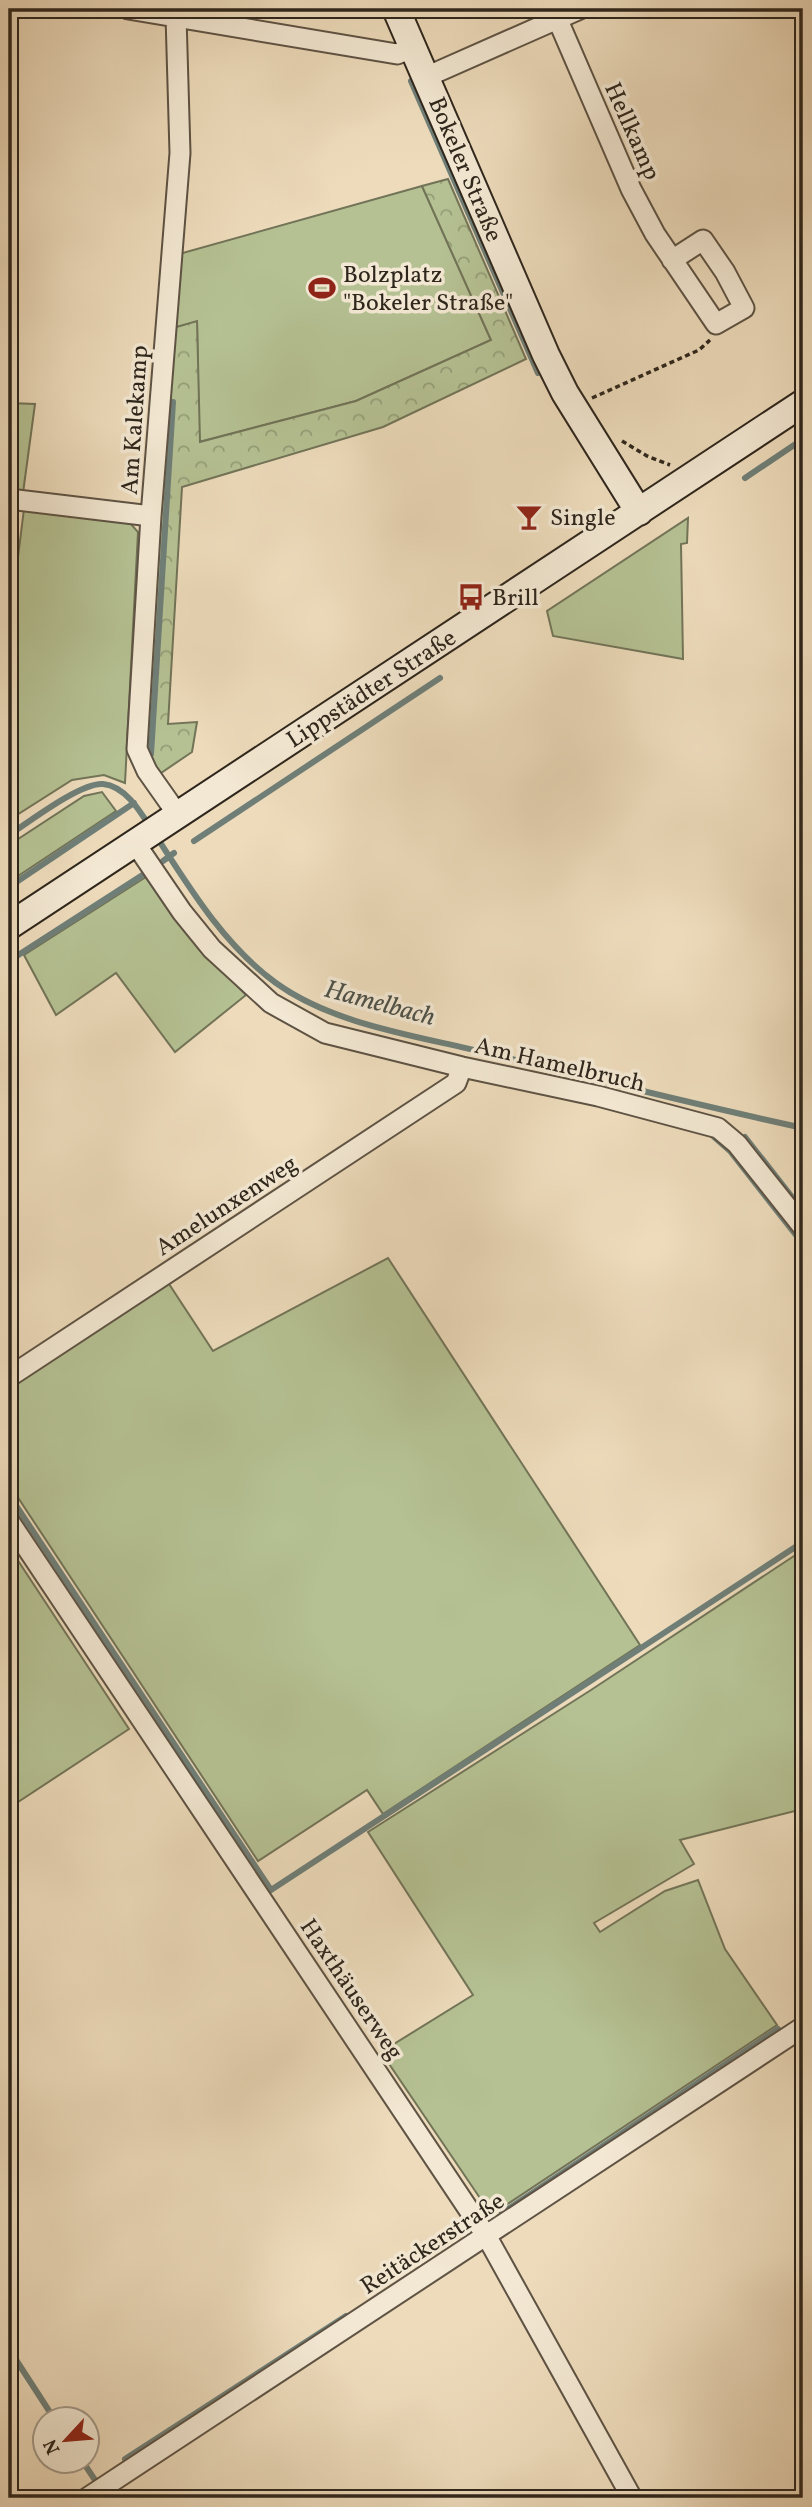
<svg xmlns="http://www.w3.org/2000/svg" width="812" height="2507" viewBox="0 0 812 2507" font-family="Vollkorn,serif">
<style>
.green{fill:#b5c193;stroke:#727458;stroke-width:2}
.forest{fill:url(#forest-crowns);stroke:#727458;stroke-width:2}
.lines{fill:none;stroke-linecap:round;stroke-linejoin:round}
.stream{stroke:#6f7f78;stroke-width:6}
.street-casing{stroke:#5e5344;stroke-width:23}
.secondary-casing{stroke:#2e261c;stroke-width:30}
.path{stroke:#2e261c;stroke-width:3.5;stroke-dasharray:5 3.5;stroke-linecap:butt}
.street{stroke:#f3e8d3;stroke-width:19}
.secondary{stroke:#f3e8d3;stroke-width:26}
.labels{text-anchor:middle;stroke-width:7;stroke-linejoin:round;paint-order:stroke}
.street-label{font-size:24px;fill:#2e261c;stroke:#f3e8d3}
.poi-label{font-size:24px;fill:#2e261c;stroke:#f3e8d3;text-anchor:start}
.water-label{font-size:26px;font-style:italic;fill:#4e524a;stroke:#f3e8d3}
</style>
<defs>
<pattern id="forest-crowns" width="20" height="18" patternUnits="userSpaceOnUse" patternTransform="scale(1.75)"><rect width="20" height="18" fill="#b5c193"/><path d="M2 6a3 3 0 1 1 6 0M12 15a3 3 0 1 1 6 0" fill="none" stroke="#949d77"/></pattern>
</defs>
<rect width="100%" height="100%" fill="#eddbbb"/>
<filter id="stains"><feTurbulence type="fractalNoise" baseFrequency=".00286" numOctaves="4"/><feColorMatrix values="0 0 0 0 .2 0 0 0 0 .09 0 0 0 0 .02 0 0 0 .5 -.17"/></filter>
<radialGradient id="worn" r=".72"><stop offset=".6" stop-color="#630" stop-opacity="0"/><stop offset="1" stop-color="#630" stop-opacity=".3"/></radialGradient>
<path class="green" d="M422,186L491,340L356,401L199,442L197,322L173,328L179,254Z
M9,403L35,404L23,493L9,491Z
M24,509L130,523L138,532L125,783L104,775L72,780L9,820V581H15Z
M688,518L687,543L681,544L683,659L553,636L547,611Z
M102,792L116,811L9,882V845L84,796Z
M146,877C176,921 209,958 246,995L175,1052L116,973L56,1015L24,955Z
M388,1258L640,1645L383,1814L367,1790L258,1861L9,1484V1389L167,1281L213,1351Z
M9,1547L129,1729L9,1808Z
M803,1550V1809L680,1840L694,1864L594,1923L600,1932L665,1891L698,1880L725,1949L777,2025L500,2209L484,2204L381,2052L473,1995L368,1832L591,1690Z"/>
<path class="forest" d="M448,179L526,359L383,427L182,487L168,724L197,722L192,752L158,775L143,745L173,328L197,321L200,442L356,401L491,340L422,186Z"/>
<g class="lines">
<path class="stream" d="M411,81L538,373
M9,398H14
M745,478L803,439
M151,754L173,402
M9,835C29,822 81,782 103,784C125,786 140,811 150,827
M156,836C190,889 225,946 276,983C334,1025 418,1036 487,1053C592,1079 697,1105 803,1128
M194,841L440,678
M163,861L174,853
M9,887L134,803
M9,961L144,874
M713,1136L730,1151L803,1244
M745,1137L803,1211
M9,1495L271,1890L803,1542
M502,2213L778,2029
M9,2349L55,2420
M125,2459L346,2316
M83,2462L95,2480"/>
<defs>
<path id="street" d="M128,9L397,54L413,48
M176,16L180,153L151,516L137,749L147,771L178,815
M557,18L631,189L655,234L716,324L744,308L725,272L703,240L672,260
M426,77L580,9
M9,499L151,516
M135,843L182,912L212,949L271,1003L325,1033L462,1067L598,1096L718,1128L737,1144L803,1227
M9,1377L456,1083L462,1067
M9,1521L487,2237L632,2498
M87,2498L803,2027"/>
<path id="secondary" d="M396,9L546,355L565,393L639,512
M9,926L803,403"/>
</defs>
<use href="#street" class="street-casing"/>
<use href="#secondary" class="secondary-casing"/>
<path class="path" d="M592,398L699,350L710,340
M622,441L647,456L670,465"/>
<use href="#street" class="street"/>
<use href="#secondary" class="secondary"/>
</g>
<defs>
<symbol id="stadium-bare" viewBox="-9 -9 18 18"><path d="M0-5a6.5 5 0 1 0 0 10a6.5 5 0 1 0 0-10ZM-3.5-1.8h7v3.6h-7Z" fill="#8f2418" stroke="#f3e8d3" stroke-width="2.5" paint-order="stroke"/></symbol>
<symbol id="bar-bare" viewBox="-9 -9 18 18"><path d="M-6-5H6L.8 .8V4.5H3.5V6h-7V4.5H-.8V.8Z" fill="#8f2418" stroke="#f3e8d3" stroke-width="2.5" paint-order="stroke"/></symbol>
<symbol id="bus-bare" viewBox="-9 -9 18 18"><path d="M-5-6H5V4H4V6H2V4H-2V6H-4V4H-5ZM-3.5-4V0h7V-4ZM-3.5 1.2v1.5H-2V1.2ZM2 1.2v1.5H3.5V1.2Z" fill="#8f2418" stroke="#f3e8d3" stroke-width="2.5" paint-order="stroke"/></symbol>
</defs>
<g fill-rule="evenodd">
<use href="#stadium-bare" x="303" y="269" width="38" height="38"/>
<use href="#bar-bare" x="510" y="498" width="38" height="38"/>
<use href="#bus-bare" x="452" y="578" width="38" height="38"/>
</g>
<g class="labels">
<g class="street-label">
<text transform="translate(633 131) rotate(66)" y="8">Hellkamp</text>
<text transform="translate(466 169) rotate(67)" y="8">Bokeler Straße</text>
<text transform="translate(134 420) rotate(-86)" y="8">Am Kalekamp</text>
<text transform="translate(371 688) rotate(-33)" y="8">Lippstädter Straße</text>
<text transform="translate(560 1064) rotate(13)" y="8">Am Hamelbruch</text>
<text transform="translate(226 1205) rotate(-33)" y="8">Amelunxenweg</text>
<text transform="translate(352 1989) rotate(56)" y="8">Haxthäuserweg</text>
<text transform="translate(432 2243) rotate(-33)" y="8">Reitäckerstraße</text>
</g>
<g class="poi-label">
<text x="343" y="282">Bolzplatz<tspan x="343" dy="28">"Bokeler Straße"</tspan></text>
<text x="550" y="525">Single</text>
<text x="492" y="605">Brill</text>
</g>
<g class="water-label">
<text transform="translate(380 1002) rotate(15)" y="9">Hamelbach</text>
</g>
</g>
<rect width="812" height="2507" fill="none" stroke="#eddbbb" stroke-width="35"/>
<rect x="10" y="10" width="791" height="2486" fill="none" stroke="#2e261c" stroke-width="3.5"/>
<rect x="18" y="18" width="777" height="2472" fill="none" stroke="#2e261c" stroke-width="2"/>
<g transform="translate(66 2440) rotate(244)"><circle r="33" fill="#f3e8d3" stroke="#a49a8a" stroke-width="2"/>
<path d="M0-5L12 26L0 18L-12 26Z" fill="#8f2418"/>
<text y="-10" font-size="19" font-weight="bold" text-anchor="middle" fill="#2e261c">N</text>
</g>
<rect width="100%" height="100%" filter="url(#stains)"/>
<rect width="100%" height="100%" fill="url(#worn)"/>
</svg>
